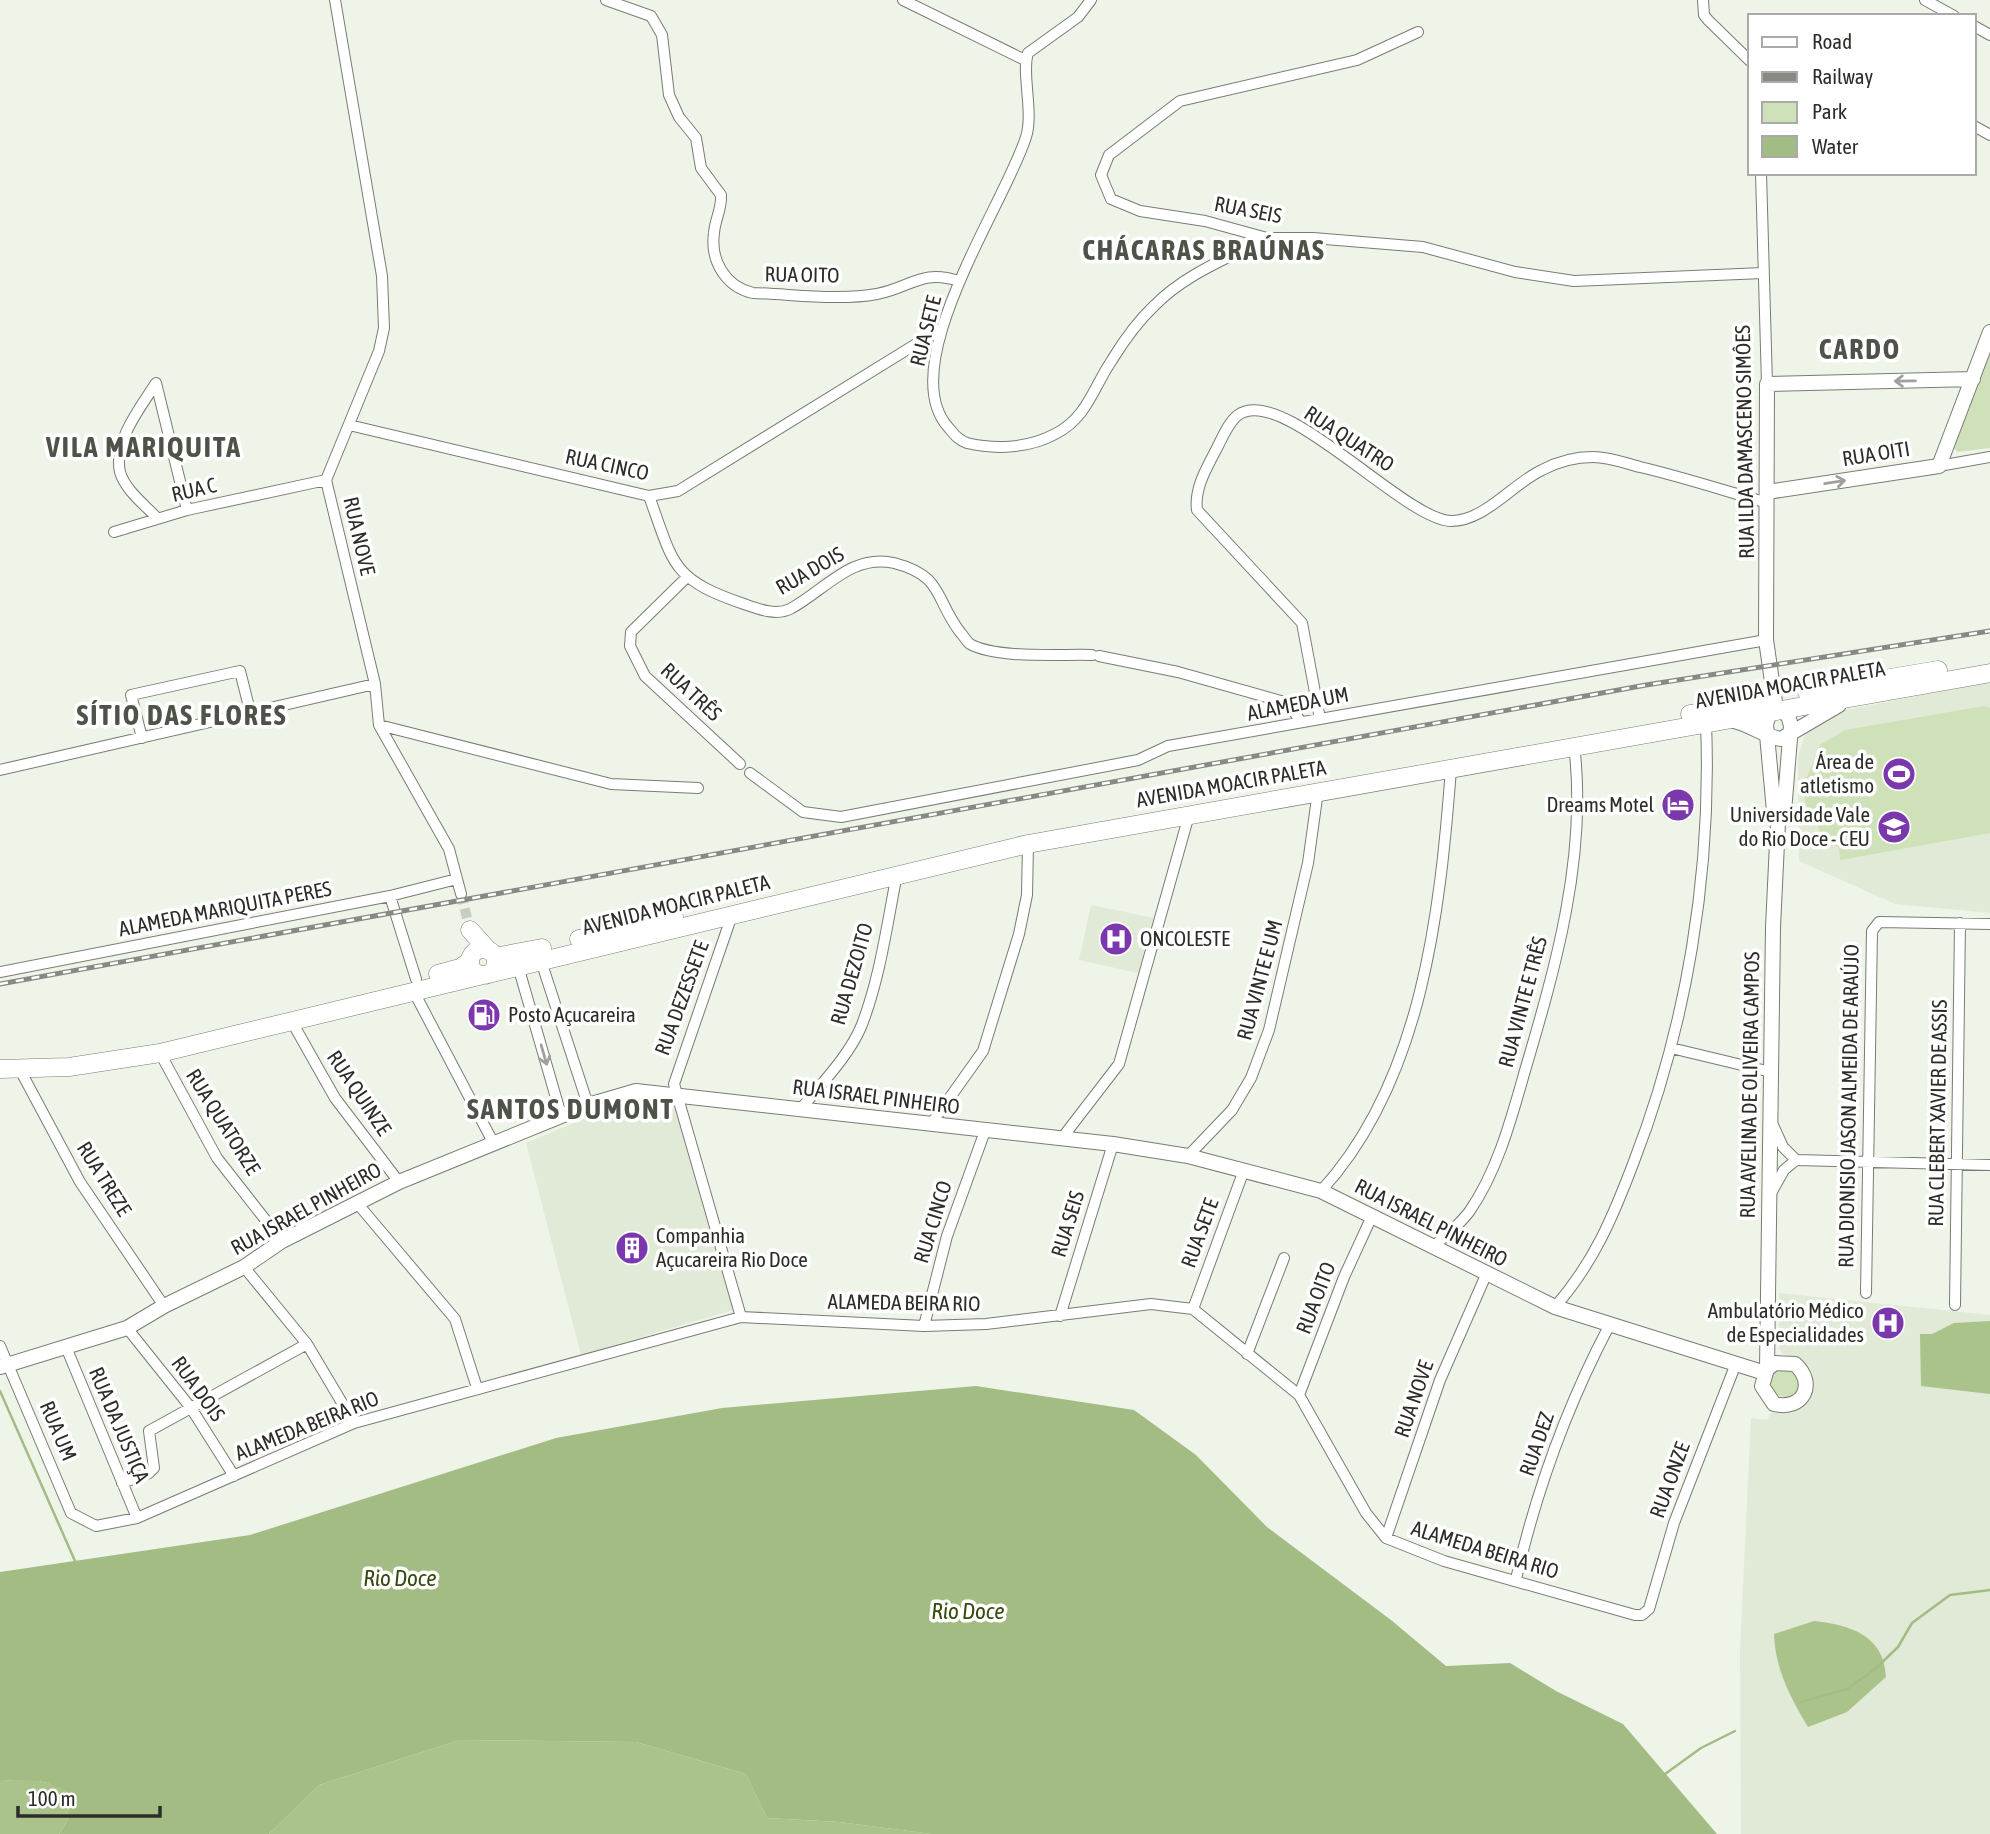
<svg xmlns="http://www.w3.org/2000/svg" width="1990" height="1834" viewBox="0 0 1990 1834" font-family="'Asap Condensed',sans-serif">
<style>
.built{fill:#e1e9d7}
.green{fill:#cfe1b9}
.forest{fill:#aac38a}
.water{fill:#a3bc83}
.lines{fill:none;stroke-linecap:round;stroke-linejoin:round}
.stream{stroke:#a3bc83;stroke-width:2.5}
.minor-tunnel{stroke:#c8ccc3;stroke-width:10;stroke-dasharray:10 5;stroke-linecap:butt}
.minor-casing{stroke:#787d73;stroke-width:12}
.tertiary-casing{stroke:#787d73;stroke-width:16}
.primary-casing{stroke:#787d73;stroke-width:19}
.minor{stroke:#fff;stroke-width:10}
.tertiary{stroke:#fff;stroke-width:14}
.primary{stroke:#fff;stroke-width:18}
.rail-casing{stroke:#878a83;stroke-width:5}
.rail{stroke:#fff;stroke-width:2.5;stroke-dasharray:8;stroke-linecap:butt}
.oneway{stroke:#a0a09f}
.labels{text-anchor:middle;stroke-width:7;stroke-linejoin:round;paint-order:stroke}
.street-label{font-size:21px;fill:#2b2d29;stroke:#fff}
.poi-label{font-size:21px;fill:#2b2d29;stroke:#fff;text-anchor:end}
.water-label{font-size:23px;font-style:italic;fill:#364b0d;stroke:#fff}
.district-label{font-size:28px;font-weight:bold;letter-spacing:2px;fill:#4e5249;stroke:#fff}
</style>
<rect width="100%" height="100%" fill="#eff4e9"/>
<path class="built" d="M1990,682V913L1895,904L1799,861L1798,757L1806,732L1826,718L1846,710Z
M1091,905L1154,918L1138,973L1079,960Z
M617,1105L678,1109L736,1309L581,1355L526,1143Z
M1779,1293L1990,1315V1834H1741L1740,1650L1751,1418L1767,1420L1771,1413L1783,1412L1809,1374L1803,1363L1783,1354L1779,1348Z"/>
<path class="green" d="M1990,342V448L1958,452L1951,446Z
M1984,706L1990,708V833L1840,860L1839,848L1821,833L1805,802L1804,784L1820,745L1845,730Z
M1771 1383a14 14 0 1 1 28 0a14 14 0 1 1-28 0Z"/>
<path class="forest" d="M1990,1321V1394L1921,1386L1920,1334H1932L1954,1323Z
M1814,1621C1850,1625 1884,1635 1886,1677L1847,1712L1808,1727C1790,1697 1775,1668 1774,1634Z
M460,1740L636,1742L746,1774L767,1818L839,1822L932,1834H269L319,1785Z
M29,1779L57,1785L70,1794L67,1822L59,1834H0V1781Z"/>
<path class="water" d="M976,1386L1134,1410L1196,1455L1267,1527L1391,1620L1446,1666L1510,1663L1556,1691L1623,1724L1717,1834H932L839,1822L767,1818L746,1774L636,1742L460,1740L319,1785L269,1834H59L67,1822L70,1794C48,1778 26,1779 0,1781V1572L250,1535L556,1438L722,1408Z"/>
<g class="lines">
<path class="stream" d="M0,1391L75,1561
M1801,1702L1847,1689L1874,1670L1898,1647L1912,1623L1950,1595L1990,1590
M1665,1774L1701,1748L1735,1731"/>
<path class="minor-tunnel" d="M461,894L467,918"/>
<defs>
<path id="minor" d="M335,0L382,276L384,328L379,351L326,480L375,684L379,725L449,849L461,894
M606,0L651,16L662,35L669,95L679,117L696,138L701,168L721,195C722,209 715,219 714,233C710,261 726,287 753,293C792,294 838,301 877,294C912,287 921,269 959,281
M903,0L1025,60
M1091,0L1078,17L1028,53C1021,72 1034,112 1026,137C1006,202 893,365 948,427C954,434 958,440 967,443C996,450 1029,448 1055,434C1087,418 1093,388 1112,360C1123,342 1138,321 1154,306C1185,274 1228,258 1267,238
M1703,0L1704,15L1708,20L1750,61
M1925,0L1954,16
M1974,26L1990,35
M1418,32L1357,60L1180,101L1109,155L1101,175L1111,199L1140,211L1205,221L1267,238H1313L1423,247L1515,272L1574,281L1763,273
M1974,126L1990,135
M1761,173L1767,384
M156,383C141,407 113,441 120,472C125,490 145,505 157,518
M156,383L187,510
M349,425L649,496L678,491L942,328
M1939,466L1990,457
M649,496C674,565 671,579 744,604C758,609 776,616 790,609C824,591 852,553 894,563C944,576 934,598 960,632C963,635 967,642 970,644C997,659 1061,654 1092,655
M114,532L187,510L326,480
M686,578L631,632L630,646L645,676L740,764
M1099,656L1178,672L1288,703L1301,722
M1320,719L1302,623L1197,510C1194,487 1208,466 1218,446C1223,436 1229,422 1238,415C1282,383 1404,520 1451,521C1485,521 1512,484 1542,470C1557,462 1576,457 1593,457C1609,457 1625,463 1640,467C1683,477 1725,491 1768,503
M379,725L611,784L698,788
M142,738L131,695L240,671L251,715
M0,770L375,684
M750,773L803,812L841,817L1138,760L1168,746L1766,640
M390,896L416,979
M732,915L674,1084L741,1317
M541,961L588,1105
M518,966L561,1115
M0,972L390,896L457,879
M414,992L494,1144
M292,1022L335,1098L399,1182
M1671,1048L1771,1072
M160,1053L217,1158L282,1241
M19,1068L80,1182L164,1306
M800,1110C821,1084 848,1057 861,1027C880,979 887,924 897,874
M1772,1123L1783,1147L1796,1160
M931,1124L983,1051L1019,934L1027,895L1028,844
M1062,1138L1119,1064L1189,815
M1188,1156L1232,1110L1251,1078L1269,1030L1308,863L1318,791
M1321,1191C1422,1081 1440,913 1451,769
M1770,1195L1784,1170L1796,1160L1990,1165
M357,1203L455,1319L477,1388
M1435,1245C1447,1235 1459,1225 1469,1212C1497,1172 1511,1120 1524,1074C1555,969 1588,856 1574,745
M244,1267L307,1344L354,1423
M1866,1293L1872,931L1879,922L1990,924
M1955,1305L1960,923
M1555,1307C1594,1262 1612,1219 1633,1164C1687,1025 1712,872 1706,723
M1193,1309L1244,1170
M1060,1316L1113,1144
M924,1326L947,1236L985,1131
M127,1328L191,1408L234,1476
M0,1346L71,1513L96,1526L137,1518L354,1423L741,1317L924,1326L986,1324L1151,1304L1193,1309L1299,1395L1366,1513L1386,1538L1444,1561L1635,1615H1642L1649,1609L1674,1523L1735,1366
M66,1347L137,1518
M1247,1354L1284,1258
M1299,1395L1344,1277L1372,1216
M122,1483L149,1473L154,1468L149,1431L307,1344
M1386,1538L1440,1380L1486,1275
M1516,1579C1536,1492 1567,1406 1609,1326"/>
<path id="tertiary" d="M1767,492L1939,466L1990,332
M1776,709L1766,640L1767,384L1973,379
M1776,709L1788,715L1791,726L1784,812L1778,822
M1734,721C1751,725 1766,737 1781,739L1839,705
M0,1367L127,1328L164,1306L244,1267L282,1241L399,1182L588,1105L636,1091L1113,1144L1188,1156L1321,1191L1555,1307L1765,1373
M1767,1369L1775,1363L1795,1364C1817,1384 1803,1411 1774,1404L1762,1386L1767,1369L1773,927L1778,822L1774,811L1766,724L1769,715L1776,709"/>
<path id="primary" d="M1807,692L1938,670
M1690,714L1762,701
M470,930L489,951
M579,939L674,917
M470 962a13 13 0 1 1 26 0a13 13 0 1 1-26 0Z
M495,957L542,948
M438,974L460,968L470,961
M488,974L1028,844L1990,673
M0,1069L69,1067L160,1053L483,975"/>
</defs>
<use href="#minor" class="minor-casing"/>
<use href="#tertiary" class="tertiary-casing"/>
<use href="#primary" class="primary-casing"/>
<use href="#minor" class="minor"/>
<use href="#tertiary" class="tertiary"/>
<use href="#primary" class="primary"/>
<defs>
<path id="rail" d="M0,984L1646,685L1990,631"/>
</defs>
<use href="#rail" class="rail-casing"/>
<use href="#rail" class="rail"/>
</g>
<defs><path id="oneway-shaft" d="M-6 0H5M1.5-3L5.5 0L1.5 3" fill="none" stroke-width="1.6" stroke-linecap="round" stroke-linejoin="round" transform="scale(1.75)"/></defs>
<g class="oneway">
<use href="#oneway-shaft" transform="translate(1905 381) rotate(179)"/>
<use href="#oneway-shaft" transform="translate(1835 482) rotate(-9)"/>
<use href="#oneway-shaft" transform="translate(544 1055) rotate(74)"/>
</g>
<defs>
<symbol id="stadium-disc" viewBox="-11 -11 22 22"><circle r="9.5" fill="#7b38ad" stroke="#fff"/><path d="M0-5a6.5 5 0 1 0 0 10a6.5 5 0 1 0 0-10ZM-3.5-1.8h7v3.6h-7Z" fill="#fff"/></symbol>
<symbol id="hotel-disc" viewBox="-11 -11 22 22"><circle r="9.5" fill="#7b38ad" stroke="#fff"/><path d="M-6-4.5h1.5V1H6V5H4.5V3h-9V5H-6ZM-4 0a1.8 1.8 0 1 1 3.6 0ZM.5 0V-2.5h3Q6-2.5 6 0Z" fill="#fff"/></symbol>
<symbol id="university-disc" viewBox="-11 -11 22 22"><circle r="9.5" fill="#7b38ad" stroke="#fff"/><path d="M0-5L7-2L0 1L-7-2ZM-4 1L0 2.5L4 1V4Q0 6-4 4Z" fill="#fff"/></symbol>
<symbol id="hospital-disc" viewBox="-11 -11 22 22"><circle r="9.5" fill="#7b38ad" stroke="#fff"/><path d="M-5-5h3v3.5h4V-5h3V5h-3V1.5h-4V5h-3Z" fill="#fff"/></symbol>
<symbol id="fuel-disc" viewBox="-11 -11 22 22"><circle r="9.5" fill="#7b38ad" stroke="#fff"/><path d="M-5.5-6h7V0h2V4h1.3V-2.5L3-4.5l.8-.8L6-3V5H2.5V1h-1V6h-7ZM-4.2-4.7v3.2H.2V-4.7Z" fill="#fff"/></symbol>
<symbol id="building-disc" viewBox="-11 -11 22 22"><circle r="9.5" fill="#7b38ad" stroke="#fff"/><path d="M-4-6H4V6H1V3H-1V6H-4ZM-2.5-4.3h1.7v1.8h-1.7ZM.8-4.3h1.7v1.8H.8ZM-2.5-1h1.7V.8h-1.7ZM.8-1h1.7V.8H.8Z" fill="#fff"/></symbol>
</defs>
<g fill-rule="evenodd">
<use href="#stadium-disc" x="1880" y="755" width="38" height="38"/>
<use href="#hotel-disc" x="1659" y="786" width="38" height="38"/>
<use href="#university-disc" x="1875" y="808" width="38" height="38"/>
<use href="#hospital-disc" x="1097" y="920" width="38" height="38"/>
<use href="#fuel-disc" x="465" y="996" width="38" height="38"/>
<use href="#building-disc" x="613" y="1229" width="38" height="38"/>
<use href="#hospital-disc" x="1869" y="1304" width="38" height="38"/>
</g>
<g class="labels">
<g class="street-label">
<text transform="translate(1248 210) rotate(11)" y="7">RUA SEIS</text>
<text transform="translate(802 275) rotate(1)" y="7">RUA OITO</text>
<text transform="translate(926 331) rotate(-76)" y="7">RUA SETE</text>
<text transform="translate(1349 439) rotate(33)" y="7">RUA QUATRO</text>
<text transform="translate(1745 442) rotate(-91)" y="7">RUA ILDA DAMASCENO SIMÔES</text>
<text transform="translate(1876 454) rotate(-9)" y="7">RUA OITI</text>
<text transform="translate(607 465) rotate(12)" y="7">RUA CINCO</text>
<text transform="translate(194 490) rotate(-13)" y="7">RUA C</text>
<text transform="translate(359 536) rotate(77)" y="7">RUA NOVE</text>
<text transform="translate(810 571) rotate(-30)" y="7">RUA DOIS</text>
<text transform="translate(1790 685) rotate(-10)" y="7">AVENIDA MOACIR PALETA</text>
<text transform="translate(691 692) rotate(43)" y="7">RUA TRÊS</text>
<text transform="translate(1298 704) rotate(-11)" y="7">ALAMEDA UM</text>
<text transform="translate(1231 784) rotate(-10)" y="7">AVENIDA MOACIR PALETA</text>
<text transform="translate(676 905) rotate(-14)" y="7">AVENIDA MOACIR PALETA</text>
<text transform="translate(225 909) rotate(-11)" y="7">ALAMEDA MARIQUITA PERES</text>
<text transform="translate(852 974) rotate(-74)" y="7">RUA DEZOITO</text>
<text transform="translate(1260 980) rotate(-75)" y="7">RUA VINTE E UM</text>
<text transform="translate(682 998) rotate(-70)" y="7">RUA DEZESSETE</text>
<text transform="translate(1523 1002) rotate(-75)" y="7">RUA VINTE E TRÊS</text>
<text transform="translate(1750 1085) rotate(-89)" y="7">RUA AVELINA DE OLIVEIRA CAMPOS</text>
<text transform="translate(359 1093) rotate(56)" y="7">RUA QUINZE</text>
<text transform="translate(876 1097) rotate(7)" y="7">RUA ISRAEL PINHEIRO</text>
<text transform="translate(1849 1106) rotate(-89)" y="7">RUA DIONISIO JASON ALMEIDA DE ARAÚJO</text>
<text transform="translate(1938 1113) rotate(-89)" y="7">RUA CLEBERT XAVIER DE ASSIS</text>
<text transform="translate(223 1122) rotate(58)" y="7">RUA QUATORZE</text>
<text transform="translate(104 1179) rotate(58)" y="7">RUA TREZE</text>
<text transform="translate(306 1209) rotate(-29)" y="7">RUA ISRAEL PINHEIRO</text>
<text transform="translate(933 1222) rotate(-73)" y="7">RUA CINCO</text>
<text transform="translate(1431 1223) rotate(27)" y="7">RUA ISRAEL PINHEIRO</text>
<text transform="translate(1068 1224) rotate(-73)" y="7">RUA SEIS</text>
<text transform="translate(1200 1233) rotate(-70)" y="7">RUA SETE</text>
<text transform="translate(1316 1298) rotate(-69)" y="7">RUA OITO</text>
<text transform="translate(904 1303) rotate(1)" y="7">ALAMEDA BEIRA RIO</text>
<text transform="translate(198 1389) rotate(54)" y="7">RUA DOIS</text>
<text transform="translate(1414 1399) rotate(-71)" y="7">RUA NOVE</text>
<text transform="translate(119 1425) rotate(67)" y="7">RUA DA JUSTIÇA</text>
<text transform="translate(307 1426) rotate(-22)" y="7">ALAMEDA BEIRA RIO</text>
<text transform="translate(58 1431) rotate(67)" y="7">RUA UM</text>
<text transform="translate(1537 1444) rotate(-71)" y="7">RUA DEZ</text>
<text transform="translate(1670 1480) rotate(-70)" y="7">RUA ONZE</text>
<text transform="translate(1485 1550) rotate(17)" y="7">ALAMEDA BEIRA RIO</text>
</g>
<g class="poi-label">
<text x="1874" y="769">Área de<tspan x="1874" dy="24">atletismo</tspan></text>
<text x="1654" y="812">Dreams Motel</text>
<text x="1870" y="822">Universidade Vale<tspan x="1870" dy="24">do Rio Doce - CEU</tspan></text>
<text x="1140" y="946" text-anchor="start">ONCOLESTE</text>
<text x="508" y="1022" text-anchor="start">Posto Açucareira</text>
<text x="656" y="1243" text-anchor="start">Companhia<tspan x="656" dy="24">Açucareira Rio Doce</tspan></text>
<text x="1864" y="1318">Ambulatório Médico<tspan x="1864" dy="24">de Especialidades</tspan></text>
</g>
<g class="water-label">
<text x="400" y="1586">Rio Doce</text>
<text x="968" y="1619">Rio Doce</text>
</g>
<g class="district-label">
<text x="1204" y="260">CHÁCARAS BRAÚNAS</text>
<text x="1860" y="359">CARDO</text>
<text x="144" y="457">VILA MARIQUITA</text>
<text x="182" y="725">SÍTIO DAS FLORES</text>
<text x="571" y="1119">SANTOS DUMONT</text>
</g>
</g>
<rect x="1748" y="14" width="228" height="161" fill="#ffffff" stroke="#aaaba9" stroke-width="2"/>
<rect x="1762" y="37" width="35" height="10" fill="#ffffff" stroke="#aaaba9" stroke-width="2"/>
<text x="1812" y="49" font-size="21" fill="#2b2d29">Road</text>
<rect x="1762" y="72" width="35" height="10" fill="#878a83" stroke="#aaaba9" stroke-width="2"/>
<text x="1812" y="84" font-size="21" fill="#2b2d29">Railway</text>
<rect x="1762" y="102" width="35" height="21" fill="#cfe1b9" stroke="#aaaba9" stroke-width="2"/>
<text x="1812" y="119" font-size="21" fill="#2b2d29">Park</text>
<rect x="1762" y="136" width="35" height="21" fill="#a3bc83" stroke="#aaaba9" stroke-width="2"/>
<text x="1812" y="154" font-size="21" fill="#2b2d29">Water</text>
<path d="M18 1806v10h142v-10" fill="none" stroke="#2b2d29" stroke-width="3.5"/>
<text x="28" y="1806" font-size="21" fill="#2b2d29" stroke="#ffffff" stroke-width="5" paint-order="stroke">100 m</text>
</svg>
